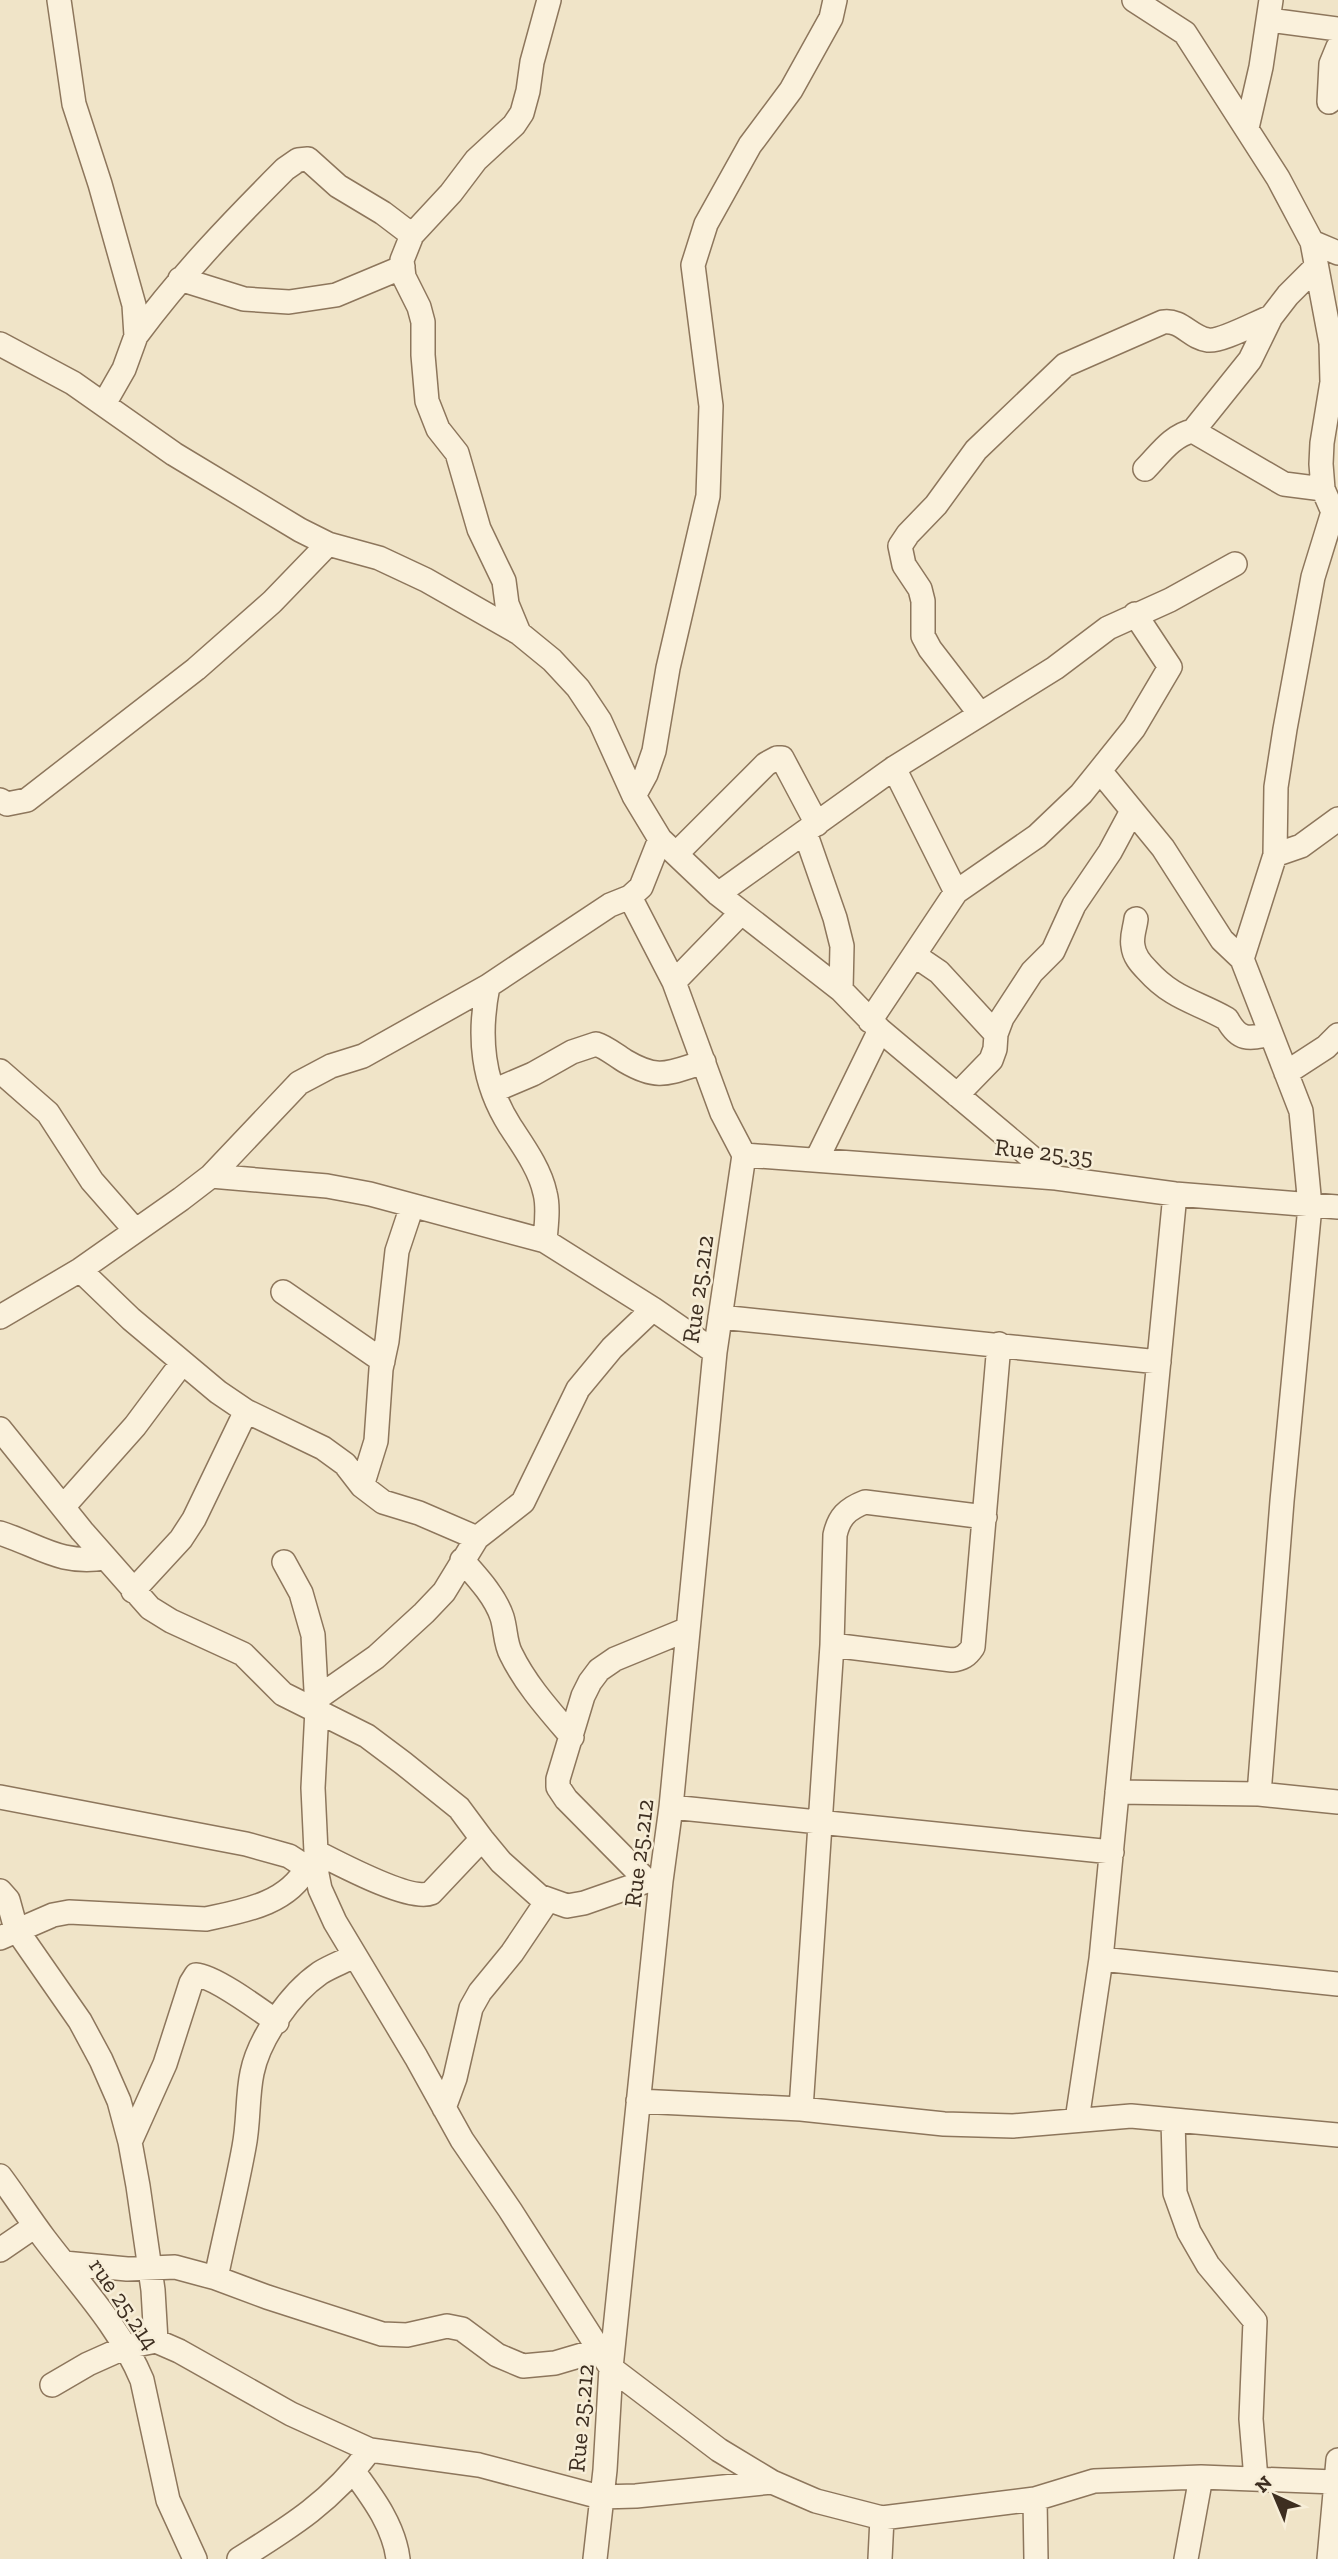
<svg xmlns="http://www.w3.org/2000/svg" width="1338" height="2559" viewBox="0 0 1338 2559" font-family="'Zilla Slab',serif">
<style>
.lines{fill:none;stroke-linecap:round;stroke-linejoin:round}
.minor-casing{stroke:#8d765c;stroke-width:26}
.minor{stroke:#faf1dc;stroke-width:23}
.labels{text-anchor:middle;stroke-width:5;stroke-linejoin:round;paint-order:stroke}
.street-label{font-size:24px;fill:#3d2e20;stroke:#f7eed8}
</style>
<rect width="100%" height="100%" fill="#f0e4c8"/>
<g class="lines">
<defs>
<path id="minor" d="M59,0L74,104L100,184L134,305L136,336L124,369L104,404
M1134,0L1185,33L1278,178L1312,242L1331,343L1332,382L1322,443L1321,464L1323,489L1333,512L1313,577L1285,729L1276,787L1275,855L1242,959L1301,1111L1310,1206L1282,1501L1259,1794
M1269,20L1338,29
M1329,102L1331,64L1338,47
M1247,128L1261,67L1271,0
M1312,242L1338,253
M1316,267L1288,295L1271,317L1250,360L1193,431L1284,484L1323,489
M180,279L244,299L289,302L336,295L403,267
M136,336C181,275 232,222 285,169L298,160L308,159L338,186L383,213L412,235
M0,344L73,383L174,454L300,530L328,544L379,558L426,580L519,633L552,660L578,688L600,721L634,796L660,839L641,887L630,897L674,982L722,1113L744,1155
M1145,469C1159,455 1172,435 1193,431
M519,633L507,604L504,581L479,529L457,453L438,429L427,401L423,355V322L419,307L404,277L402,260L412,235L451,193L476,160L514,125L522,113L528,91L532,62L549,0
M980,714L930,649L923,636V601L920,589L904,565L900,546L908,534L936,505L976,450L1065,365L1163,322C1181,319 1191,338 1208,340C1221,342 1257,322 1271,317
M1100,771L1163,848L1222,940L1242,959
M634,796L646,774L654,751L668,668L708,496L711,406L693,265L706,224L750,145L791,90L831,18L835,0
M0,800L7,804L27,800L196,669L272,602L328,544
M805,832L835,918L842,946L841,990
M660,839L718,894L841,990L880,1030L1056,1178
M676,854L766,764L777,758H782L817,824
M1275,855L1301,846L1338,819
M956,892L1037,836L1081,794L1134,728L1170,667L1135,614
M718,894L894,768L1055,668L1108,628L1170,600L1235,564
M1136,919C1135,928 1131,937 1133,946C1134,956 1140,963 1147,970C1173,999 1195,1001 1227,1019C1239,1041 1248,1039 1271,1034
M914,955L939,972L996,1034
M674,982L741,913
M488,986C478,1036 482,1082 510,1126C523,1146 540,1169 545,1193C549,1208 546,1226 545,1241
M870,1021L956,892L894,768
M0,1071L48,1113L92,1181L135,1230
M1286,1073L1326,1047L1338,1035
M493,1091L533,1074L572,1052L596,1044C606,1047 615,1055 625,1061C659,1081 668,1073 704,1062
M957,1095L991,1060L995,1049L996,1034L1002,1018L1032,972L1053,951L1074,905L1110,852L1132,811
M744,1155L1056,1178L1175,1194L1338,1207
M817,1159L880,1030
M211,1176L327,1186L370,1194L545,1241L653,1309L715,1352
M80,1270L131,1319L218,1392L246,1411L323,1448L345,1464L362,1486L383,1502L419,1513L477,1538
M283,1292L383,1361
M0,1317L80,1270L181,1199L211,1176L299,1083L331,1066L363,1056L488,986L610,905L630,897
M720,1317L1159,1362
M0,1429L82,1531L150,1608L171,1621L243,1654L283,1694L367,1736L403,1763L459,1808L482,1839L501,1862L539,1896L567,1906L584,1903L647,1881H661
M362,1486L376,1441L381,1369L387,1341L397,1251L412,1206
M63,1507L135,1426L182,1363
M0,1533C40,1546 60,1565 105,1558
M462,1560C477,1577 495,1596 502,1617C506,1630 505,1643 511,1654C526,1685 550,1711 572,1737
M284,1562L301,1593L313,1635L317,1709L313,1788L317,1874L320,1889L335,1922L416,2057L462,2140L510,2210L611,2368L719,2450L772,2482
M133,1591L181,1539L194,1519L246,1411
M832,1645L952,1660C962,1659 967,1656 973,1647L999,1344
M316,1699L376,1657L424,1613L444,1592L477,1538L523,1502L578,1389L612,1348L653,1309
M1117,1792L1259,1794L1338,1802
M0,1797L246,1844L289,1856L317,1874
M671,1807L1112,1852
M316,1852C338,1863 410,1902 431,1893L482,1839
M647,1881L566,1799L558,1787V1779L583,1696L590,1682L599,1670L615,1659L688,1629
M0,1891L8,1900L16,1929L80,2021L101,2060L119,2101L130,2142L138,2186L153,2290L156,2341
M0,1938L53,1915L69,1912L206,1919C243,1911 288,1904 307,1867
M1101,1959L1338,1984
M638,2101L801,2109L944,2124L1013,2126L1131,2116L1338,2135
M444,2108L455,2078L471,2008L480,1992L512,1953L547,1901
M801,2109L832,1645L835,1535C839,1517 847,1509 865,1502L985,1517
M1077,2120L1101,1959L1175,1194
M1173,2120L1175,2193L1189,2232L1208,2265L1255,2321L1251,2419L1256,2479
M130,2142L165,2064L191,1983L196,1975C214,1976 260,2010 277,2022
M0,2176C15,2196 29,2218 44,2238C78,2283 120,2327 142,2380L168,2500L195,2559
M0,2250L35,2226
M64,2263L127,2269L175,2267L216,2278L267,2297L382,2334L407,2335L447,2326L462,2329L497,2355L523,2366L555,2363L599,2350
M216,2278C225,2234 236,2191 244,2147C249,2122 247,2097 252,2073C259,2038 291,1993 320,1973C331,1966 343,1962 354,1956
M52,2385L88,2364L126,2347L156,2341L179,2351L291,2414L370,2450L479,2465L600,2497L636,2496L772,2482L816,2501L882,2518L1035,2499L1094,2481L1201,2477L1335,2482
M354,2472C373,2498 394,2526 398,2559
M1035,2499L1036,2559
M239,2559C292,2526 332,2501 370,2450
M595,2559L605,2470L611,2368L661,1881L671,1807L715,1352L744,1155
M880,2559L882,2518
M1186,2559L1201,2477
M1329,2559L1338,2460"/>
</defs>
<use href="#minor" class="minor-casing"/>
<use href="#minor" class="minor"/>
</g>
<g class="labels">
<g class="street-label">
<text transform="translate(1044 1152) rotate(6)" y="8">Rue 25.35</text>
<text transform="translate(698 1289) rotate(-82)" y="8">Rue 25.212</text>
<text transform="translate(639 1853) rotate(-83)" y="8">Rue 25.212</text>
<text transform="translate(124 2304) rotate(56)" y="8">rue 25.214</text>
<text transform="translate(581 2418) rotate(-85)" y="8">Rue 25.212</text>
</g>
</g>
<g transform="translate(1275 2496) rotate(316)" stroke="#f7eed8" stroke-width="5" paint-order="stroke">
<path d="M0-5L12 26L0 18L-12 26Z" fill="#3d2e20"/>
<text y="-10" font-size="19" font-weight="bold" text-anchor="middle" fill="#3d2e20">N</text>
</g>
</svg>
